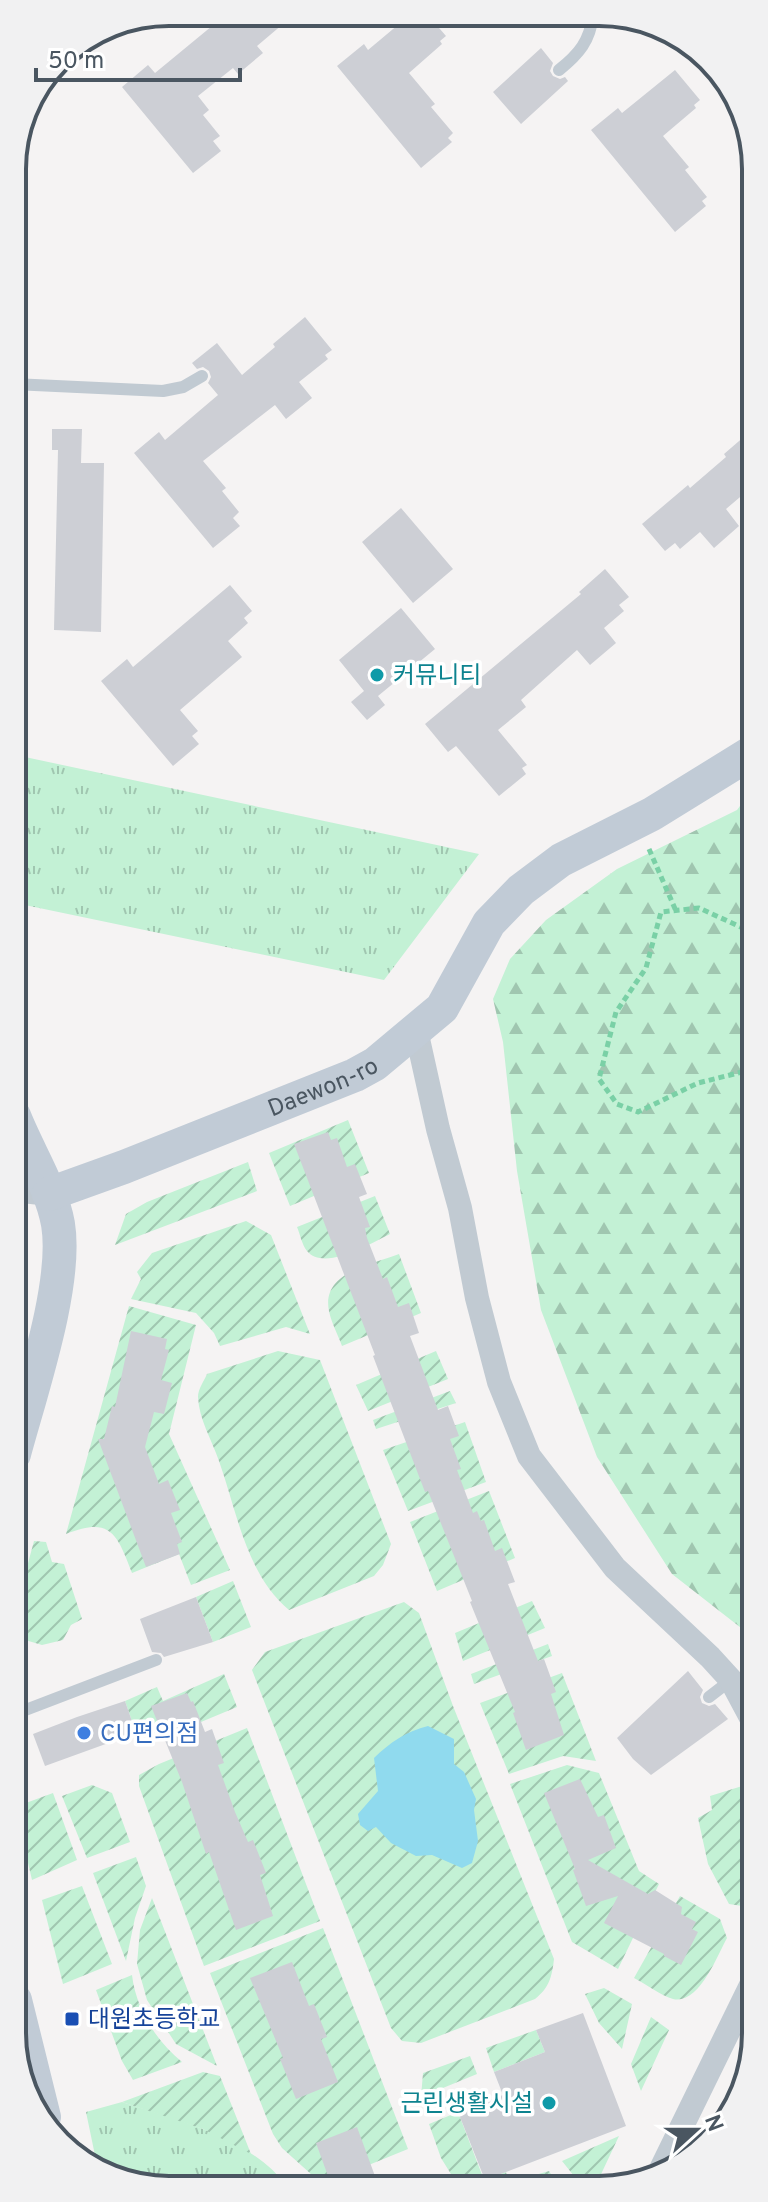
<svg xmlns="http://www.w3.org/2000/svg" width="768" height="2202" viewBox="0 0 768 2202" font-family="Overpass,'Noto Sans KR',sans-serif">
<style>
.forest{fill:url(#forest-firs)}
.park{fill:url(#park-tufts)}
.garden{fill:url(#garden-furrows)}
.water{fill:#90daee}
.building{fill:#cdcfd5}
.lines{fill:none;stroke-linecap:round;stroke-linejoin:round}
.path{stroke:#7ad0a6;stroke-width:5;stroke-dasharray:6 4;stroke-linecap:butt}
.lane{stroke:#c1cad2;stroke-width:12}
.street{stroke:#c1cad2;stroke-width:24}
.secondary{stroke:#c1cbd6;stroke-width:34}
.culture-dot{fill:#0f9aa8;stroke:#fff;stroke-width:3}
.shop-dot{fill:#3f7fe0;stroke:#fff;stroke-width:3}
.transit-dot{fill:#1a4fb4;stroke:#fff;stroke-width:3}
.labels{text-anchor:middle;stroke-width:7;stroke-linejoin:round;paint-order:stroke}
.culture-label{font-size:24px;fill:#0d838f;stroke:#fff;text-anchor:start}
.street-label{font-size:24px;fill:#4a5661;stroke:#fff}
.shop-label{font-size:24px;fill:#366cbe;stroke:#fff;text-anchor:start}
.transit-label{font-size:24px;fill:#164399;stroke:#fff;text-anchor:start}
.rim{fill:none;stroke:#4a5661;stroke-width:4}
</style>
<defs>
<pattern id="forest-firs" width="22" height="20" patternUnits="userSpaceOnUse" patternTransform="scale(2)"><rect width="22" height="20" fill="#c3f1d5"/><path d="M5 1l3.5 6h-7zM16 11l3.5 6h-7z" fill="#a0c6b0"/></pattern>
<pattern id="park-tufts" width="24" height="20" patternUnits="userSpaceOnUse" patternTransform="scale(2)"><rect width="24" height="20" fill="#c3f1d5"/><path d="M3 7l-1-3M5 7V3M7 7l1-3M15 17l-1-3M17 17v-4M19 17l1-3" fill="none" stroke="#a0c6b0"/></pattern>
<pattern id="garden-furrows" width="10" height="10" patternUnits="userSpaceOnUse" patternTransform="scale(2)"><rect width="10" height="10" fill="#c3f1d5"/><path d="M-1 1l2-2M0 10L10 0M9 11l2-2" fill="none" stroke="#a0c6b0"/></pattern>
</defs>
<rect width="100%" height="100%" fill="#f5f3f3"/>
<path class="forest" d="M754,787L755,1643L745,1631L672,1574L597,1457L541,1310L517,1171L503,1042L493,999L510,959L546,920L617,869L737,810Z"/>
<path class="park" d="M25,757L479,854L384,980L20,904Z
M122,2102C175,2119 254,2139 287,2187H138L97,2165L86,2112Z"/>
<path class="garden" d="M348,1120L369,1173L290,1206L269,1153Z
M248,1162L257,1191L115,1245L126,1214L147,1202Z
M375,1196L390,1234C371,1243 324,1272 307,1251C302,1245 300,1234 297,1227Z
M246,1221L271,1235L310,1334L286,1327L220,1346L214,1333L196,1313L131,1299L141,1279L137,1272L152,1253Z
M399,1254L421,1313L342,1346C338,1335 331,1322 329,1311C321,1272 371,1265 399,1254Z
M129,1306L196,1325L169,1434L230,1570L191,1585L179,1554L132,1573C117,1534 111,1516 66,1534Z
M278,1351L320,1360L391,1544L383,1565L374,1576L289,1610C246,1574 237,1512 219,1461C212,1440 199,1420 198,1397C198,1389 204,1381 207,1374Z
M436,1351L448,1379L368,1411L356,1385Z
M450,1391L456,1403L376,1429L373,1420Z
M465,1422L486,1482L408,1511L383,1450Z
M489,1491L515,1558L437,1591L410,1522Z
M34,1541L46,1542L52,1562L64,1564L82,1619L71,1625L63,1640L42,1645L15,1637L14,1615Z
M233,1581L251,1627L213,1642L196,1597Z
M532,1601L545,1628L463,1661L455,1633Z
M404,1602L419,1613L453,1706L554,1959C552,1977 549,1988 535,1999L421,2043L402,2041L391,2028L252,1670L265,1652Z
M548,1644L552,1656L474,1684L471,1674Z
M562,1673L596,1761L563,1756L509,1774L480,1703Z
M224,1674L237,1707L153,1742L146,1733H136L125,1701L157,1687L163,1701Z
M247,1728L320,1921L204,1966L139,1786V1775L159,1764Z
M567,1765L599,1773L639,1871L659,1884L618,1969L572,1942L510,1784Z
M752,1783L755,1796V1908L729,1904L708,1864L698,1818L712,1810L710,1796Z
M92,1785L112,1793L130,1842L87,1858L62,1796Z
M53,1793L77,1860L32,1880L15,1807Z
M136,1857L146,1886L135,1918L126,1961L93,1873Z
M82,1886L112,1964L63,1984L42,1900Z
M680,1896L720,1919L727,1938C717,1956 699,2005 673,1999C660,1995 646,1984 634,1978Z
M152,1898L217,2066L176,2044L147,2000L137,1964L140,1930Z
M323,1928L408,2149L322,2184L282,2148L273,2134L210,1973Z
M132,1975C136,2009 156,2041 182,2062L133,2080L122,2061L96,1990Z
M604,1988L632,2004L622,2049L599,2023L585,1994Z
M651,2017L669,2030L641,2091L631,2064Z
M536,2030L545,2052L494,2072L486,2048Z
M470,2056L477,2074L421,2097L423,2073Z
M203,2072L220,2076L251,2154L203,2129L122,2102Z
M458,2112L484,2180L506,2172L510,2187H459L441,2158L429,2124Z
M619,2136L595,2187H570L567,2179L574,2176L562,2161Z
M549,2171L559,2187H519L518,2180Z"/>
<path class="water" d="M428,1726L454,1739V1764L464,1772L476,1799L474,1810L478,1841L472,1863L462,1868L432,1855L416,1856L391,1843L376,1827L368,1831L360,1825L358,1814L378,1791L374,1758C389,1743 407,1731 428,1726Z"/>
<path class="building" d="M229,12L296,13L257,46L263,53L238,74L233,68L198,96L209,110L203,115L220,136L213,141L221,151L193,173L122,87L148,65L155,73Z
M411,14H427L446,36L440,41L442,44L409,73L435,104L431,107L453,133L448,138L452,142L421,168L337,66L364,44L368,50Z
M541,48L553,63L550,71L553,76L560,79L565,77L568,81L521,124L493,92Z
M675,70L700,100L694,105L696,108L663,136L689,167L685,170L707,197L702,201L706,206L675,232L591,130L618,108L622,113Z
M305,317L332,350L325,355L328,359L299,382L312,398L286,419L275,405L203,461L226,488L222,491L239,512L233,518L240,526L213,548L134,453L159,432L165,440L218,395L208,383L211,377L209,371L203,367L197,369L192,363L217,343L242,375L275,347L273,344Z
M52,429H82L81,463H104L101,632L54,630L58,450H52Z
M753,429V478L742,488L746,492L726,509L739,526L714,548L700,532L680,549L675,543L665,551L642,524L688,485L690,488L726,457L724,454Z
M401,508L453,569L413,603L362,542Z
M605,569L629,597L619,605L624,611L604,628L616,643L590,665L577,650L521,700L526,707L498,730L527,765L522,768L526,774L499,796L456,746L448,752L425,724L581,594L579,592Z
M230,585L252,611L244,618L248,623L228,641L242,657L180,710L198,731L192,736L199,744L173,766L101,681L127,659L133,667Z
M401,608L435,649L378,696L385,705L367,720L351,702L364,691L339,660Z
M328,1132L331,1140L337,1138L347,1167L355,1164L367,1194L359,1197L370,1227L365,1228L367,1238L383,1279L387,1277L398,1307L409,1303L419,1333L410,1336L438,1410L448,1406L459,1436L450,1439L461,1469L457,1470L473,1513L477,1511L481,1521L484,1520L495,1551L502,1548L515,1582L508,1584L538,1661L544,1659L556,1692L551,1694L564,1735L526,1750L513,1713L515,1712L470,1602L472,1601L428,1491L425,1492L373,1356L375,1355L294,1144Z
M131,1331L167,1339L165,1349L169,1350L161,1380L172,1383L164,1414L154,1412L145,1447L159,1484L168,1480L180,1510L171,1513L182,1542L177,1544L180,1554L146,1567L98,1439H104L112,1406L115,1407Z
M196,1597L213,1642L164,1657L161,1653L152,1652L140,1619Z
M688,1671L703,1690L700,1697L702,1703L709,1706L715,1704L728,1719L651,1775L633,1759L617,1738Z
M187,1693L191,1702L193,1701L205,1732L212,1729L224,1763L218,1765L235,1812L248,1842L253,1840L266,1873L260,1875L273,1916L236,1930L209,1852L206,1854L182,1782L151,1706Z
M125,1701L136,1733L45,1766L33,1734L77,1717Z
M580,1779L598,1817L604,1815L616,1848L588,1860L648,1894L655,1890L682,1907L681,1914L696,1922L692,1929L698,1932L681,1965L664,1956V1954L604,1923L618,1896L586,1906L573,1870L575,1869L544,1793Z
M292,1962L309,2006L314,2004L327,2037L321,2039L338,2082L296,2099L280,2059L283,2058L250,1978Z
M583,2013L626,2126L485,2180L458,2112L503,2095L494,2072L545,2052L536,2030Z
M357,2127L379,2187H332L316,2143Z"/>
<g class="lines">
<path class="path" d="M649,849L676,911
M754,933L699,908L661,912L646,968L616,1012L599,1079L617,1104L638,1112L698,1083L754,1069"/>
<path class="lane" d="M559,70C579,54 590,41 593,15
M13,384L163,391L183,387L202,376
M709,1697L731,1680
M15,1714L156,1660"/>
<path class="street" d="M416,1030L438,1129L460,1208L477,1298L499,1382L529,1456L615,1568L710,1657L731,1680L755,1725
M14,1190L49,1194
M661,2169L756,1975"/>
<g class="secondary">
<path d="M14,1116C28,1152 51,1186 58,1224C68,1284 30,1394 14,1454"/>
<path id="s1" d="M49,1194L124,1167L355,1075L375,1064L442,1008L489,923L521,890L561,860L652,814L754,751"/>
<path d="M15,2000L44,2117"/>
</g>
</g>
<g class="culture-dot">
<circle cx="377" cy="675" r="8"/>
<circle cx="549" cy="2103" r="8"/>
</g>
<circle class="shop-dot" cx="84" cy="1733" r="8"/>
<rect class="transit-dot" x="64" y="2011" width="16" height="16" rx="4"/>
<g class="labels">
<g class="culture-label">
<text x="393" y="683">커뮤니티</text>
<text x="533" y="2111" text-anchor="end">근린생활시설</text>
</g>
<g class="street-label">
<text dy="8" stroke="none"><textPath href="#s1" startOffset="294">Daewon-ro</textPath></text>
</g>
<g class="shop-label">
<text x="100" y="1741">CU편의점</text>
</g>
<g class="transit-label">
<text x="88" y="2027">대원초등학교</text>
</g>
</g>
<path d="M0 0H768V2202H0ZM169 26H599A143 143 0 0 1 742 169V2033A143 143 0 0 1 599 2176H169A143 143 0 0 1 26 2033V169A143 143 0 0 1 169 26Z" fill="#f1f1f2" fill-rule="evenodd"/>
<path class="rim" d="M169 26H599A143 143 0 0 1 742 169V2033A143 143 0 0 1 599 2176H169A143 143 0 0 1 26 2033V169A143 143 0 0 1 169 26Z"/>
<g transform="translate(696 2130) rotate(69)" stroke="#ffffff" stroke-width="6" paint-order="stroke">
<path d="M0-6L14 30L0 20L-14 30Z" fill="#4a5661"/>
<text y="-12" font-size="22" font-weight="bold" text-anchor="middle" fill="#4a5661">N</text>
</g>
<path d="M36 68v12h204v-12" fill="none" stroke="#4a5661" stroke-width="4"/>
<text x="48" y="68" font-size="24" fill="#4a5661" stroke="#ffffff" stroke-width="6" paint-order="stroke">50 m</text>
</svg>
